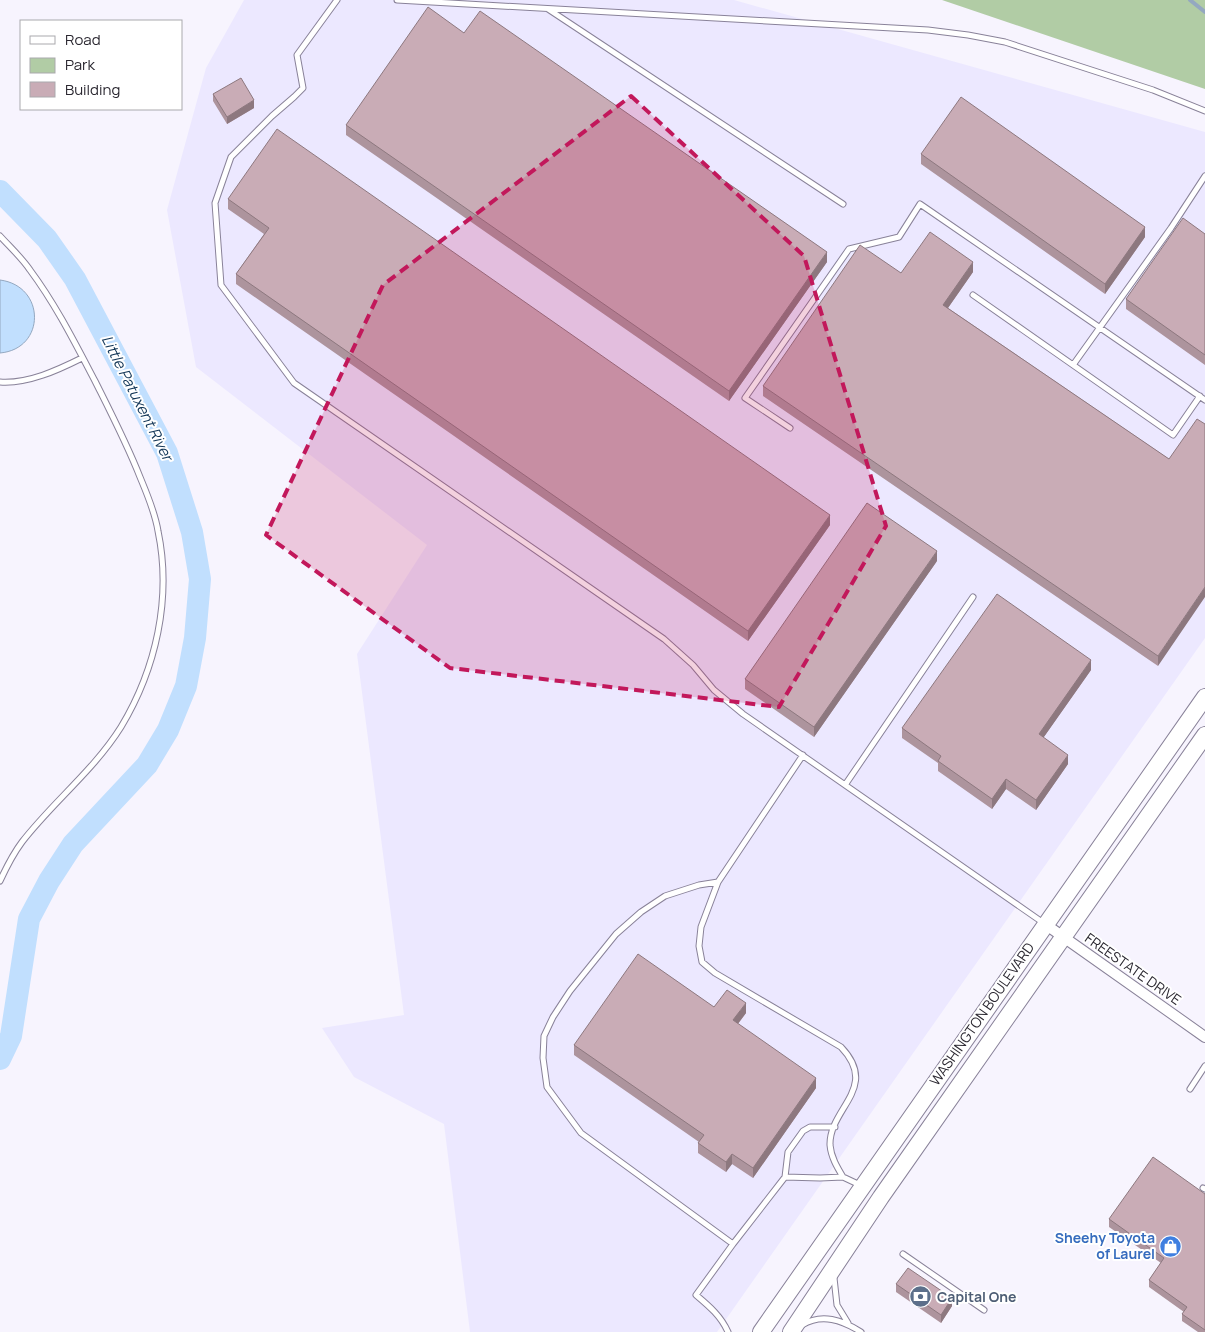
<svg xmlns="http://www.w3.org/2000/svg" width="1205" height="1332" viewBox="0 0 1205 1332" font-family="Manrope,sans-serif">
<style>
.industrial{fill:#ece8ff}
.green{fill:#b1cca5}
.water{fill:#c1dffe;stroke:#94a8c0}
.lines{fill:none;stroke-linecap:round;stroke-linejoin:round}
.stream{stroke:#94a8c0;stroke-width:4}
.river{stroke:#c1dffe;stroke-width:22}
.lane-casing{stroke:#898299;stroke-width:7}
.street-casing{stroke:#898299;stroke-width:12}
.primary-casing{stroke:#898299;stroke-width:18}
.lane{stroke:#fff;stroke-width:5}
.street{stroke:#fff;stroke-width:10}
.primary{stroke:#fff;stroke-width:16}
.wall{fill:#ad949d}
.shaded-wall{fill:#8d787f}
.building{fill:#c9acb6;stroke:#8d787f}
.marked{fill:#c2185b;fill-opacity:0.2;stroke:#c2185b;stroke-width:4;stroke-dasharray:10 6;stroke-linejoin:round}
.labels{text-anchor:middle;stroke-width:4;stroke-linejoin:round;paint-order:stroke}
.street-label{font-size:14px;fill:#2b2831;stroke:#fff}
.shop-label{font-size:14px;font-weight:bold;fill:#366cbe;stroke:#fff;text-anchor:end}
.service-label{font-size:14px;font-weight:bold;fill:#4e5e75;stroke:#fff;text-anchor:start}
.water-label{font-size:15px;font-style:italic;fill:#123657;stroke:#fff}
</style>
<rect width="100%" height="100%" fill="#f7f4fe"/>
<path class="industrial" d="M244,0H734L1205,132V638L717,1332H470L444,1124L354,1077L322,1028L404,1015L357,654L427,545L196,367L167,210L206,68Z"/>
<path class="green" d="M942,0H1205V89Z"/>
<path class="water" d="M0,280C46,286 46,349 0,353Z"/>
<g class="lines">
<path class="stream" d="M1190,0L1205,12"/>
<path class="river" d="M0,191L47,239L75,279L167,453L192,532L200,579L195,638L186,686L168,730L147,765L73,844L49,881L29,919L11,1036L0,1059"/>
<defs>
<path id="lane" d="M337,0L297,55L303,88L294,97L272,116L231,157L215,203L221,285L294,383L664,639L693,665L714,690L743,714L1045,924
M397,0L928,30L968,35L1005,42L1153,90L1205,111
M548,9L843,204
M0,236C10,247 22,258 30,270C56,305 75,343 95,381C111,413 127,444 140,477C147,494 155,512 158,531C172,598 156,669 121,727C94,770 53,802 22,842C13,854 6,868 0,881
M973,295L1173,435L1200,396
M1073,365L1171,228L1205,176
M0,382C28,384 58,370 82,358
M790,428L745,398L849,249L899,237L920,204L1205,400
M803,755L718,882L701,927L699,946L702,962L715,973L841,1047C880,1088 829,1108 830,1145C831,1157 837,1167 843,1177
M845,785L973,597
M718,882L699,885L665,896L641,912L616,934L570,991L553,1017L544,1036L543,1058L547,1087L581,1133L733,1244L785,1177L820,1178L843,1177L860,1185
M1190,1089L1205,1066
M785,1177L788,1152L803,1131L810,1127H835
M1203,1188L1205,1189
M903,1254L984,1310
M834,1278L837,1305L848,1323
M802,1325C822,1313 842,1320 861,1332
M728,1332C721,1316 709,1306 696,1295L733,1244"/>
<path id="street" d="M1045,924L1205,1037"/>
<path id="primary" d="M761,1332L1205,697
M791,1332L881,1197L1205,735"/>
</defs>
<use href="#lane" class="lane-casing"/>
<use href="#street" class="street-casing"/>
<use href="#primary" class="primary-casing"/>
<use href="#lane" class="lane"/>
<use href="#street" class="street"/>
<use href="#primary" class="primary"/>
</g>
<path class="wall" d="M213,94L254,108L227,124L213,101Z
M346,125L827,262L729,401L346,135Z
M921,154L1145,237L1105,294L921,164Z
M228,199L830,525L748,641L236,284V274L264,234L228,209Z
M1205,234V365L1126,309V299Z
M973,272L948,308L1169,459L1158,666L763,396V386L901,273Z
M937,561L814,737L745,689V679Z
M1091,670L1043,738L1068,764L1036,810L1006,789L992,809L938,771V763L902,738V728Z
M714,1007L746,1013L738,1024L816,1088L753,1178L732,1164L726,1172L698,1153V1143L699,1142L574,1055V1045Z
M1205,1194V1332H1198L1182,1321V1314L1184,1312L1149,1287V1280L1161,1263L1109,1227V1219Z
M896,1284L952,1306L941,1323L896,1292Z"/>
<path class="shaded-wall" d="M254,100V108L227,124V117Z
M1145,227V237L1105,294V284Z
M827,252V262L729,401V391Z
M973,262V272L943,315V305Z
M830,515V525L748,641V631Z
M937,551V561L814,737V727Z
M1205,587V597L1158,666V656Z
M1091,660V670L1039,744V734Z
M1068,755V764L1036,810V800Z
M1006,779V789L992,809V799Z
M746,1003V1013L733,1030V1020Z
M816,1078V1088L753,1178V1168Z
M732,1154V1164L726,1172V1162Z
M952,1298V1306L941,1323V1315Z"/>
<path class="building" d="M428,7L464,33L480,11L827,252L729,391L346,125Z
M241,78L254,100L227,117L213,94Z
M961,97L1145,227L1105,284L921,154Z
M277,129L830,515L748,631L236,274L269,228L228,199Z
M1183,218L1205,234V355L1126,299Z
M930,232L973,262L943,305L1169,459L1197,419L1205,424V587L1158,656L763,386L860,245L901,273Z
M867,503L937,551L814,727L745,679Z
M997,594L1091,660L1039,734L1068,755L1036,800L1006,779L992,799L938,761L941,756L902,728Z
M638,954L714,1007L727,990L746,1003L733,1020L816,1078L753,1168L732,1154L726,1162L698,1143L704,1135L574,1045Z
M1153,1157L1205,1194V1330L1182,1314L1187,1307L1149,1280L1164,1258L1109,1219Z
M908,1268L952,1298L941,1315L896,1284Z"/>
<path class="marked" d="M631,96L804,256L886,526L779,707L450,668L266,535L383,285Z"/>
<defs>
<symbol id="shop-disc" viewBox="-11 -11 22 22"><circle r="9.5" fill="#3f7fe0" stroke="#fff"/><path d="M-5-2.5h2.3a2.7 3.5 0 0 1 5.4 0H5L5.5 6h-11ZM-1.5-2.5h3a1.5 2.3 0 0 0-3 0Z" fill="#fff"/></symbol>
<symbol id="bank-disc" viewBox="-11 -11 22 22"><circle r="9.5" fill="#5c6f8a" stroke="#fff"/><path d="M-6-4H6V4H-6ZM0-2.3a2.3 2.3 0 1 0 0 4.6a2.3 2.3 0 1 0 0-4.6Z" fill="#fff"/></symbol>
</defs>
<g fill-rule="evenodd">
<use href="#shop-disc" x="1158" y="1234" width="25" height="25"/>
<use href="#bank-disc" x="908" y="1284" width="25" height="25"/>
</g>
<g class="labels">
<g class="street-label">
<text transform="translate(1133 969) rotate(35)" y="5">FREESTATE DRIVE</text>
<text transform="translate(982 1014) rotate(-55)" y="5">WASHINGTON BOULEVARD</text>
</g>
<g class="shop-label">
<text x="1155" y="1243">Sheehy Toyota<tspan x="1155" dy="16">of Laurel</tspan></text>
</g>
<g class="service-label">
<text x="937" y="1302">Capital One</text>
</g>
<g class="water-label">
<text transform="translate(137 398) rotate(63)" y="5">Little Patuxent River</text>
</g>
</g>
<rect x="20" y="20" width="162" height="90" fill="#ffffff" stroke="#aaa9ad"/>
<rect x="30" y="36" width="25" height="8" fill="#ffffff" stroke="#aaa9ad"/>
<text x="65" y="45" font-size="15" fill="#2b2831">Road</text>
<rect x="30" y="58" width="25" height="15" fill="#b1cca5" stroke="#aaa9ad"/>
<text x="65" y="70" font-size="15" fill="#2b2831">Park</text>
<rect x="30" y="82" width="25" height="15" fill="#c9acb6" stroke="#aaa9ad"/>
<text x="65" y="95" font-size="15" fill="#2b2831">Building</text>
</svg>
